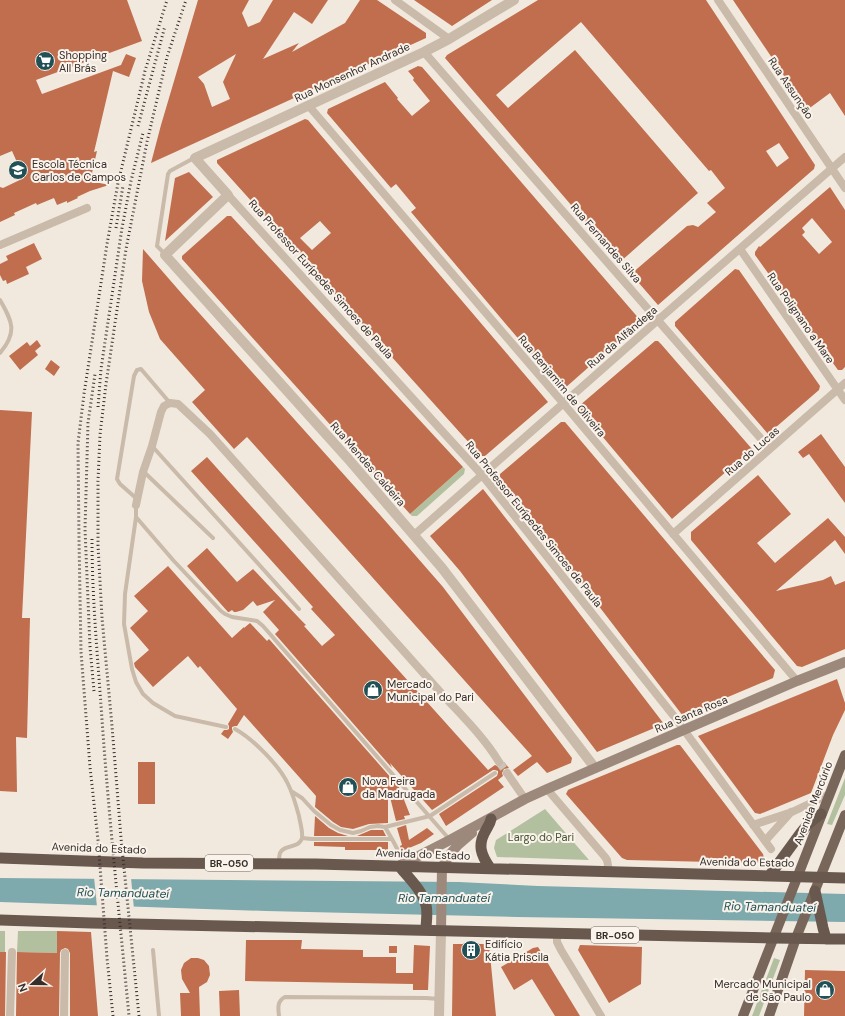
<svg xmlns="http://www.w3.org/2000/svg" width="845" height="1016" viewBox="0 0 845 1016" font-family="'DM Sans',sans-serif">
<style>
.green{fill:#b3c09f}
.water{fill:#7ea9ad}
.pier{fill:#f1e9de}
.building{fill:#c06e4e;fill-rule:evenodd}
.lines{fill:none;stroke-linecap:round;stroke-linejoin:round}
.minor-tunnel{stroke:#ccc4ba;stroke-width:8;stroke-dasharray:8 4;stroke-linecap:butt}
.service{stroke:#c9baaa;stroke-width:4}
.minor{stroke:#c9baaa;stroke-width:8}
.tertiary{stroke:#c9baaa;stroke-width:10}
.secondary{stroke:#9d897c;stroke-width:10}
.primary{stroke:#78665b;stroke-width:10}
.trunk{stroke:#68584e;stroke-width:11}
.rail{stroke:#372e2a;stroke-width:3;stroke-dasharray:1 3;stroke-linecap:butt}
.labels{text-anchor:middle;stroke-width:4;stroke-linejoin:round;paint-order:stroke}
.shield{fill:#f9f3eb;stroke:#716964;stroke-width:1}
.shield-label{font-size:10px;font-weight:bold;fill:#372e2a}
.poi-label{font-size:11px;fill:#372e2a;stroke:#f9f3eb;text-anchor:start}
.street-label{font-size:11px;fill:#372e2a;stroke:#f9f3eb}
.park-label{font-size:11px;fill:#45542e;stroke:#f9f3eb}
.water-label{font-size:12px;font-style:italic;fill:#215157;stroke:#f9f3eb}
</style>
<rect width="100%" height="100%" fill="#f1e9de"/>
<path class="green" d="M463,467L465,469L464,474L417,516H412L410,514Z
M845,778V795L832,825L827,824Z
M545,809L589,860L497,857L494,848L496,840Z
M0,931H5V952H0Z
M18,931H57V953L17,952Z
M774,958L780,960L759,1016H752Z"/>
<path class="water" d="M0,878L459,882L538,886L845,894V922L517,917L266,911L0,902Z"/>
<path class="pier" d="M94,877L131,878L134,909L97,907Z"/>
<path class="building" d="M0,0H127L142,41L36,80L42,94L121,65L126,54L136,58L129,77L113,71L94,152L97,151L92,173L97,174L95,182L109,185L90,191L77,197L78,198L67,203V201L57,205L54,198L37,205L36,203L14,213L15,215L0,222V187L3,188L24,178L12,151L0,156Z
M198,0H249L242,13L248,27L260,22L273,0H328L312,24L294,12L263,59L299,43L292,52L345,23L360,0H377L426,33V38L151,163L161,125ZM236,54L223,82L230,99L212,107L204,84L198,77Z
M414,0H492L452,26Z
M538,0H706L815,165L814,169L658,305L631,274L687,226L693,225L698,227L716,212L707,203L725,188L711,170L709,171L581,22L496,95L508,108L575,50L698,193L620,262L445,58L447,55ZM779,143L789,158L777,167L766,151Z
M733,0H845V116L830,93L807,110Z
M418,66L422,67L641,321L565,388H560L411,212L416,208L396,184L391,188L327,113L328,109L385,82L398,98L397,99L412,116L430,101L413,80L414,78L408,71Z
M305,119L308,120L548,402L485,456H481L217,163V160ZM320,221L331,233L312,250L300,238Z
M189,172L213,197L165,241L175,178Z
M830,187L845,210V367L842,370H838L755,255V252L759,246L760,247ZM812,218L832,242L819,254L802,235L805,232L802,228Z
M227,216H231L463,467L410,514L182,259V256Z
M34,243L42,259L26,267L29,274L7,284L6,280L3,281L0,275V264L8,260L6,256Z
M143,249L183,295L381,516L443,587L572,758L571,763L547,773L537,762L518,776L513,770L532,756L247,437L234,449L192,402L205,390L160,339L149,312L142,281Z
M735,269L739,270L820,386L819,390L768,434L675,326V322Z
M37,340L41,346L35,351L38,355L20,370L9,356L27,342L30,346Z
M655,341H658L661,344L752,449L672,519L580,410L579,406Z
M51,360L60,367L54,376L45,369Z
M0,410L32,412L22,618H30L27,738L16,737L17,792L0,791Z
M561,422H565L775,670L773,678L683,716L500,477V474Z
M821,434L845,467V503L809,454L803,458L798,452Z
M207,457L488,770L495,765L499,767H502L504,765V762L509,768L504,769L502,773L503,776L498,780L504,787L446,826L439,814L497,776L498,773V771L495,770H493L432,810L390,763L392,768L275,634L279,630L263,612L275,600L257,606L253,601L243,610L236,612H234L232,610L229,612H228L187,566L207,548L237,582L253,569L300,619L306,625L304,626L322,646L335,635L311,609L313,607L191,471Z
M758,475L791,514L757,543L775,563L828,518L845,537V554L835,540L776,591L823,580L831,576L835,585L845,581V649L802,667L797,666L691,540V532Z
M483,489L550,575L664,724L597,752L460,571L430,536Z
M168,566L232,638L244,627V628L250,623L251,624L267,641L269,639L399,787L410,815L404,816L405,819L396,821L390,797H388V823L369,824L353,829L341,827L333,822L315,807L316,796L244,715L237,726H235L232,727V729L233,732L228,739L221,734L224,730H227L229,729V726L228,724L237,709L200,666L198,668L188,656L153,687L135,667L134,663L149,650L130,628L148,611L134,596Z
M837,679L845,703V710L833,735L811,793L760,814L755,813L698,736Z
M677,745H680L763,854L764,858L761,862L755,863L627,860L622,858L566,794L568,790L570,789Z
M138,762H155V804H138Z
M315,816L329,828L338,833L348,836H314Z
M406,825L409,840L427,828L434,834L421,843L402,851L400,846L402,845L397,828Z
M371,830H383L386,836H357Z
M314,842H388V850H345V847L314,846Z
M57,931L91,932L98,1016H70V953L68,949L65,948L61,950L60,953L59,1016H16L17,952L57,953Z
M246,940H302L301,949L363,950V957H396V973H413L414,945L430,946L428,990H413V984L245,981Z
M453,944H489L496,1016H452Z
M580,945L642,947L641,984L609,1003L578,950Z
M389,946H397V953H389Z
M538,947L580,1016H555L532,979L514,990L501,967L533,948Z
M0,952H6L5,1016H0Z
M191,958H198L204,960L209,966L210,975L207,982L199,987L200,1016H181L180,993H190L182,979L181,970L184,963Z
M805,970L845,971V1016H804Z
M239,990L240,1016H220L219,991Z"/>
<g class="lines">
<path class="minor-tunnel" d="M499,762L507,773"/>
<path class="service" d="M165,254L157,246L168,174L170,171L194,158
M0,300C12,321 18,332 0,353
M152,446L299,609
M144,472L213,538
M137,499L120,484L117,479L134,376L137,370L141,369L170,403
M136,505V517L125,594L124,624L132,669L136,682L143,694L153,703L175,716L226,727
M136,517L173,560L221,611L225,614L232,617L257,621L263,626L450,840
M235,729C253,739 279,765 288,784C293,794 296,805 299,816C300,823 303,831 302,838C299,849 284,844 280,853C279,856 279,860 279,863
M291,791L302,798L314,811L331,825L340,830L353,833L361,831L370,827L378,826L385,827L392,839L404,862
M385,827L430,816L495,773
M302,838L312,839H392
M153,950L159,1016
M279,1016C278,1008 277,1001 285,997L426,998L439,999"/>
<path class="minor" d="M395,0L449,39
M718,0L845,188
M424,52L770,449
M308,105L563,403L797,681
M228,195L482,475L673,715L771,849
M0,245L87,208
M740,249L845,400
M136,505L143,472L152,446L161,412L164,406L170,403L178,404L210,434L442,694C462,716 484,737 499,762
M673,534L845,383
M414,535L658,320L845,157
M507,773L525,799
M547,789L605,857L607,860L609,871
M753,825L792,812L830,794
M765,841L791,812
M557,933V942L561,950L601,1016
M10,1016L12,952
M64,1016L65,953"/>
<path class="tertiary" d="M514,0L449,39L424,52L195,158L228,195L165,255L350,461L442,568L595,768
M439,1016L441,931"/>
<path class="secondary" d="M399,866L450,840L525,799L547,789L797,681L845,662
M441,931L442,867L451,853L458,845L472,833"/>
<path class="primary" d="M743,1016L845,755
M769,1016L796,938L845,815"/>
<path class="trunk" d="M0,858L84,861L143,863L316,864L845,878
M399,866C408,877 422,890 426,905C428,913 426,922 426,930
M490,868C481,855 477,845 486,830C488,826 490,824 491,819
M770,875L800,834L808,824L821,814
M815,891L823,928L826,939
M0,920L91,923L773,938L845,939"/>
<path class="rail" d="M138,126L165,26
M116,228L123,186
M98,407L101,369L122,228L131,181L143,133
M92,539C92,594 97,650 101,705C108,809 119,912 129,1016
M94,691L90,647L85,529L88,423L95,374
M113,1016L107,958L98,840L90,767L81,652L79,540L78,443L84,394L107,244L118,183L145,71L167,0
M139,1016L121,838L112,726L102,618L98,545V481L100,435L106,384L126,249L147,142L167,57L186,0"/>
</g>
<defs>
<symbol id="supermarket-disc" viewBox="-11 -11 22 22"><circle r="9.5" fill="#215157" stroke="#f9f3eb"/><path d="M-6-5.5h2.5l.6 2H6L4.5 2H-2.5L-4.4-4H-6ZM-1.5 3.2a1.3 1.3 0 1 0 .1 0ZM3 3.2a1.3 1.3 0 1 0 .1 0Z" fill="#fff"/></symbol>
<symbol id="university-disc" viewBox="-11 -11 22 22"><circle r="9.5" fill="#215157" stroke="#f9f3eb"/><path d="M0-5L7-2L0 1L-7-2ZM-4 1L0 2.5L4 1V4Q0 6-4 4Z" fill="#fff"/></symbol>
<symbol id="shop-disc" viewBox="-11 -11 22 22"><circle r="9.5" fill="#215157" stroke="#f9f3eb"/><path d="M-5-2.5h2.3a2.7 3.5 0 0 1 5.4 0H5L5.5 6h-11ZM-1.5-2.5h3a1.5 2.3 0 0 0-3 0Z" fill="#fff"/></symbol>
<symbol id="building-disc" viewBox="-11 -11 22 22"><circle r="9.5" fill="#215157" stroke="#f9f3eb"/><path d="M-4-6H4V6H1V3H-1V6H-4ZM-2.5-4.3h1.7v1.8h-1.7ZM.8-4.3h1.7v1.8H.8ZM-2.5-1h1.7V.8h-1.7ZM.8-1h1.7V.8H.8Z" fill="#fff"/></symbol>
</defs>
<g fill-rule="evenodd">
<use href="#supermarket-disc" x="34" y="50" width="22" height="22"/>
<use href="#university-disc" x="7" y="159" width="22" height="22"/>
<use href="#shop-disc" x="362" y="679" width="22" height="22"/>
<use href="#shop-disc" x="337" y="776" width="22" height="22"/>
<use href="#building-disc" x="460" y="939" width="22" height="22"/>
<use href="#shop-disc" x="814" y="979" width="22" height="22"/>
</g>
<g class="labels">
<g class="shield">
<rect x="205" y="855" width="48" height="16" rx="3"/>
<rect x="591" y="927" width="48" height="16" rx="3"/>
</g>
<g class="shield-label">
<text x="229" y="867">BR-050</text>
<text x="615" y="939">BR-050</text>
</g>
<g class="poi-label">
<text x="59" y="59">Shopping<tspan x="59" dy="13">All Brás</tspan></text>
<text x="32" y="168">Escola Técnica<tspan x="32" dy="13">Carlos de Campos</tspan></text>
<text x="387" y="688">Mercado<tspan x="387" dy="13">Municipal do Pari</tspan></text>
<text x="362" y="785">Nova Feira<tspan x="362" dy="13">da Madrugada</tspan></text>
<text x="485" y="948">Edifício<tspan x="485" dy="13">Kátia Priscila</tspan></text>
<text x="811" y="988" text-anchor="end">Mercado Municipal<tspan x="811" dy="13">de São Paulo</tspan></text>
</g>
<g class="street-label">
<text transform="translate(352 72) rotate(-25)" y="4">Rua Monsenhor Andrade</text>
<text transform="translate(791 88) rotate(56)" y="4">Rua Assunção</text>
<text transform="translate(606 243) rotate(49)" y="4">Rua Fernandes Silva</text>
<text transform="translate(321 279) rotate(48)" y="4">Rua Professor Eurípedes Simoes de Paula</text>
<text transform="translate(801 318) rotate(55)" y="4">Rua Polignano a Mare</text>
<text transform="translate(622 337) rotate(-41)" y="4">Rua da Alfândega</text>
<text transform="translate(562 386) rotate(50)" y="4">Rua Benjamim de Oliveira</text>
<text transform="translate(752 451) rotate(-41)" y="4">Rua do Lucas</text>
<text transform="translate(368 464) rotate(49)" y="4">Rua Mendes Caldeira</text>
<text transform="translate(534 524) rotate(51)" y="4">Rua Professor Eurípedes Simoes de Paula</text>
<text transform="translate(691 714) rotate(-23)" y="4">Rua Santa Rosa</text>
<text transform="translate(813 803) rotate(-69)" y="4">Avenida Mercúrio</text>
<text transform="translate(99 848) rotate(2)" y="4">Avenida do Estado</text>
<text transform="translate(423 854) rotate(2)" y="4">Avenida do Estado</text>
<text transform="translate(747 862) rotate(1)" y="4">Avenida do Estado</text>
</g>
<g class="park-label">
<text x="541" y="841">Largo do Pari</text>
</g>
<g class="water-label">
<text transform="translate(123 893) rotate(1)" y="4">Rio Tamanduateí</text>
<text x="444" y="902">Rio Tamanduateí</text>
<text transform="translate(770 907) rotate(1)" y="4">Rio Tamanduateí</text>
</g>
</g>
<g transform="translate(32 984) rotate(249)" stroke="#f9f3eb" stroke-width="3" paint-order="stroke">
<path d="M0-3L7 15L0 10L-7 15Z" fill="#372e2a"/>
<text y="-6" font-size="11" font-weight="bold" text-anchor="middle" fill="#372e2a">N</text>
</g>
</svg>
